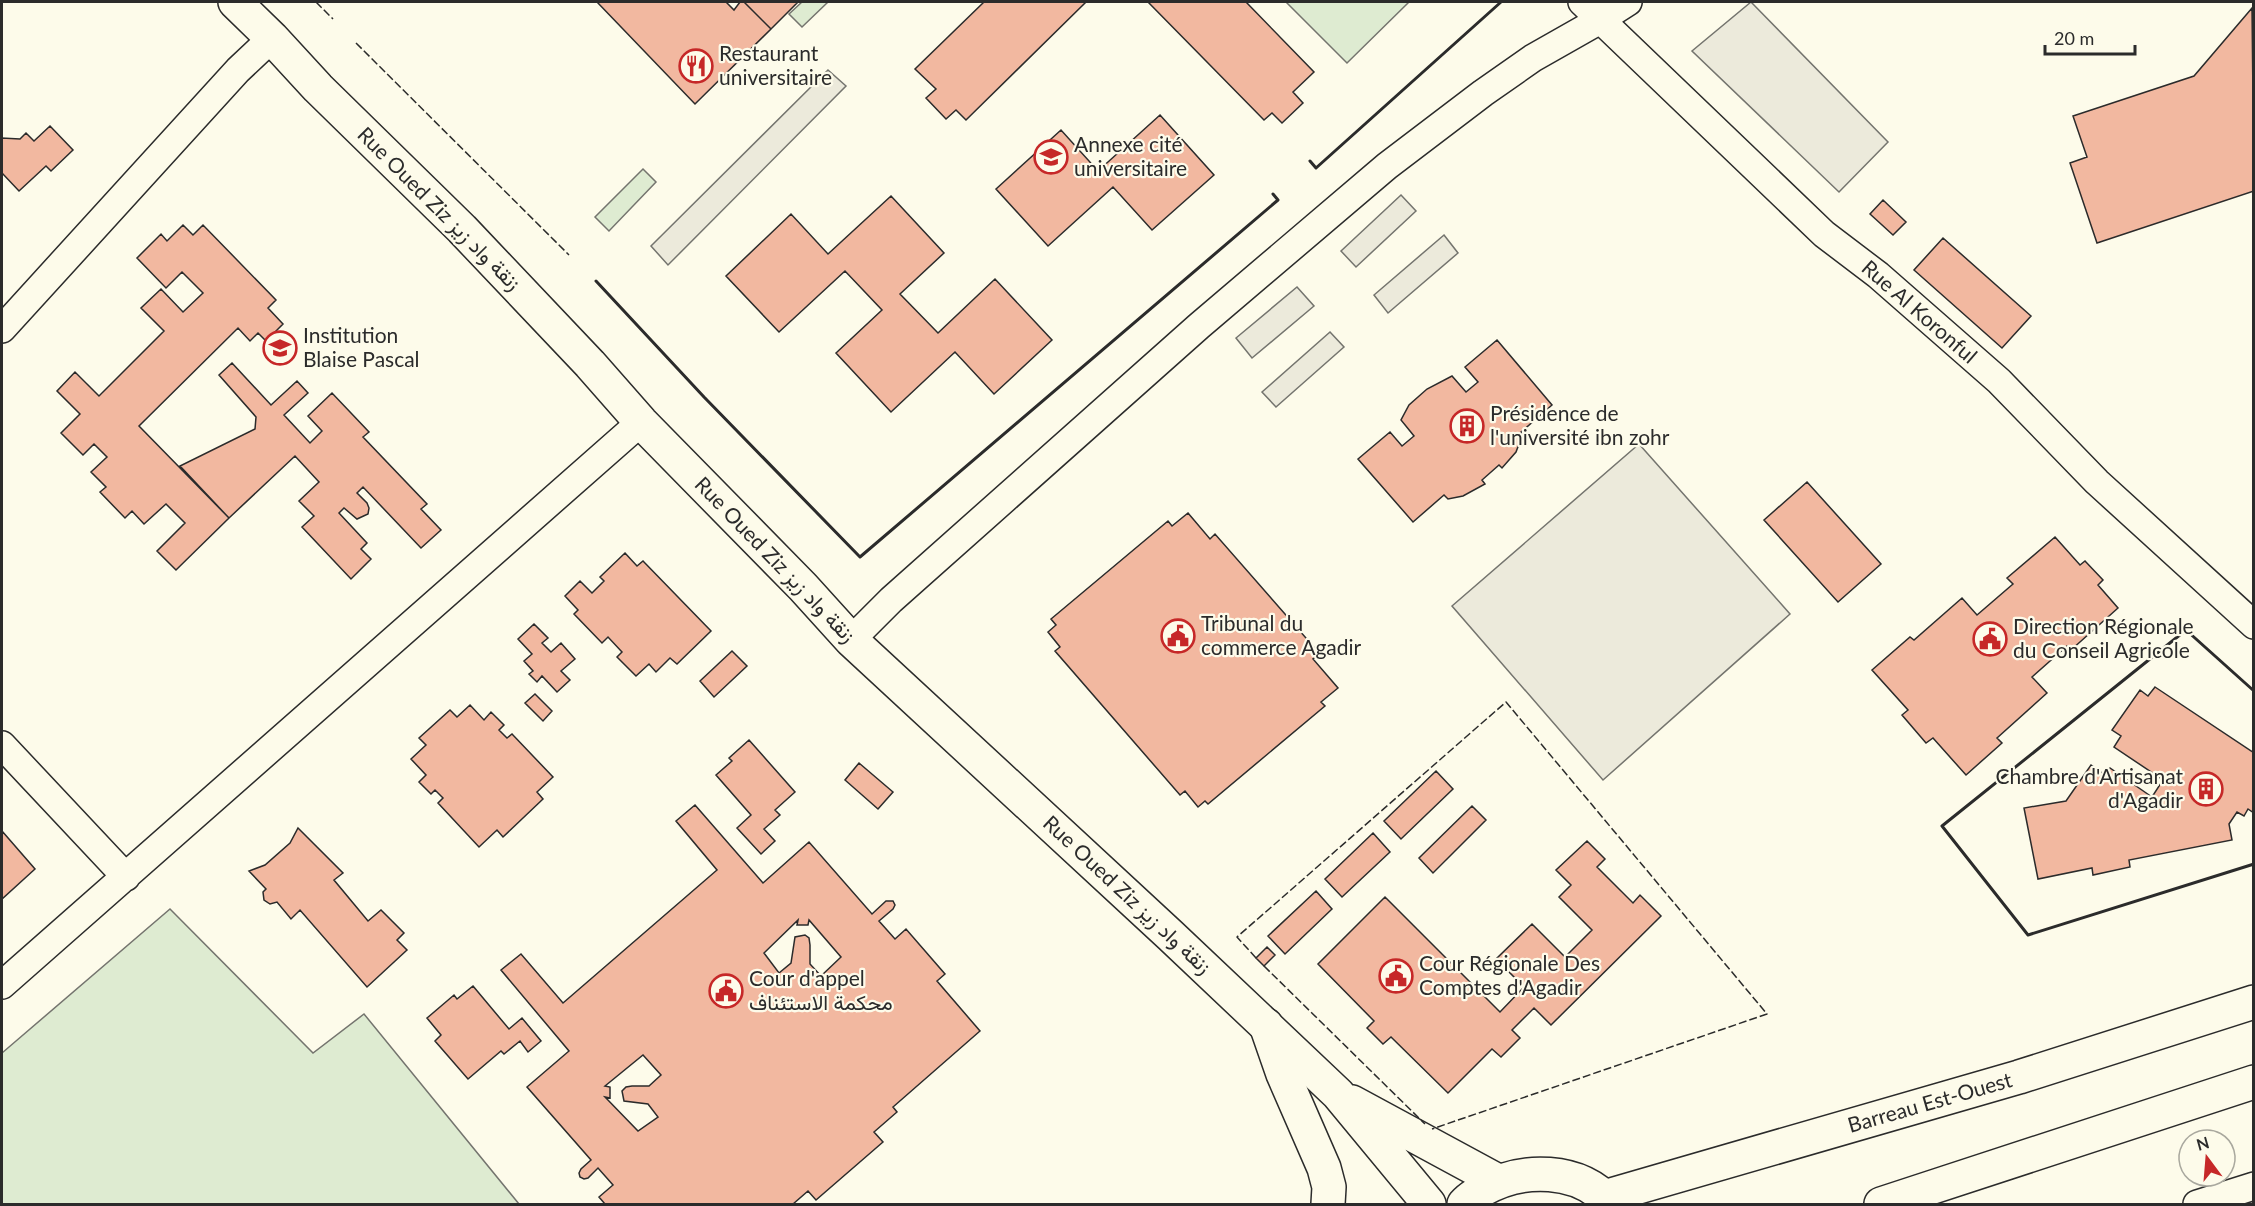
<svg xmlns="http://www.w3.org/2000/svg" width="2255" height="1206" viewBox="0 0 2255 1206" font-family="Lato,Vazirmatn,sans-serif">
<style>
.green{fill:#deebd1;stroke:#74746e;stroke-width:1.5}
.parking{fill:#eceadb;stroke:#74746e;stroke-width:1.5}
.building{fill:#f2b8a0;stroke:#2b2b2b;stroke-width:1.5;fill-rule:evenodd}
.lines{fill:none;stroke-linecap:round;stroke-linejoin:round}
.street-casing{stroke:#2b2b2b;stroke-width:30}
.secondary-casing{stroke:#2b2b2b;stroke-width:36}
.primary-casing{stroke:#2b2b2b;stroke-width:36}
.street{stroke:#fdfbea;stroke-width:27}
.secondary{stroke:#fdfbea;stroke-width:33}
.primary{stroke:#fdfbea;stroke-width:33}
.fence{stroke:#2b2b2b;stroke-width:1.5;stroke-dasharray:8 3;stroke-linecap:butt}
.wall{stroke:#2b2b2b;stroke-width:3}
.labels{text-anchor:middle;stroke-width:4.5;stroke-linejoin:round;paint-order:stroke}
.poi-label{font-size:21px;fill:#2b2b2b;stroke:#fdfbea;text-anchor:start}
.street-label{font-size:21px;fill:#2b2b2b;stroke:#fdfbea}
</style>
<rect width="100%" height="100%" fill="#fdfbea"/>
<path class="green" d="M802,2H828L802,27L789,14Z
M1286,2H1409L1347,63Z
M643,169L656,182L609,231L595,217Z
M170,909L313,1053L364,1014L519,1204H2V1053Z"/>
<path class="parking" d="M1751,2L1888,142L1839,192L1692,51Z
M828,70L846,86L668,265L651,246Z
M1401,195L1416,211L1356,267L1341,251Z
M1444,235L1458,253L1388,313L1374,295Z
M1297,287L1314,306L1252,358L1236,338Z
M1330,332L1344,347L1276,407L1262,392Z
M1639,444L1790,614L1603,780L1452,606Z"/>
<path class="building" d="M597,2H726L734,10L740,2H744L771,29L695,104Z
M744,2H796L797,3L771,29Z
M984,2H1086L966,120L956,110L946,119L926,98L936,89L915,69Z
M1148,2H1246L1314,72L1293,92L1303,103L1282,123L1272,113L1264,120Z
M2252,8L2254,191L2097,243L2070,163L2087,157L2073,116L2194,76Z
M1160,115L1214,175L1152,230L1113,187L1048,246L996,189L1061,130L1098,171Z
M50,126L73,150L51,171L46,166L19,191L2,173V138L20,139L26,133L34,141Z
M891,196L944,253L900,294L938,333L995,279L1052,340L994,394L955,352L891,412L836,353L882,310L845,271L779,332L726,276L791,214L828,254Z
M1883,200L1906,222L1893,235L1870,214Z
M183,225L193,235L203,225L276,300L268,308L283,324L266,341L258,333L250,341L238,328L139,426L229,518L176,570L157,551L185,523L166,504L144,524L132,511L125,518L100,492L106,487L91,472L107,457L94,444L83,455L61,433L80,414L57,391L75,372L99,396L164,331L141,308L161,289L183,312L203,293L182,272L166,288L137,258L161,234L167,241Z
M1943,238L2031,316L2002,348L1914,270Z
M1497,340L1552,405L1521,432L1522,436L1516,452L1502,468L1499,465L1482,480L1485,484L1463,496L1448,499L1444,495L1413,522L1358,459L1390,432L1402,446L1414,436L1401,420L1409,405L1427,389L1452,376L1466,392L1478,382L1465,367Z
M232,363L271,405L297,381L308,393L284,415L310,443L322,431L308,416L332,393L369,432L363,437L427,504L421,509L441,530L421,548L363,487L357,493L367,503L369,508L368,514L357,519L344,508L339,513L367,543L361,549L371,559L351,579L302,527L314,516L299,501L319,482L295,456L229,518L180,466L255,429L256,417L219,375Z
M1807,482L1881,564L1838,602L1764,520Z
M1188,513L1210,539L1215,534L1320,654L1313,659L1338,688L1321,702L1325,706L1208,804L1205,801L1198,807L1185,791L1180,795L1055,651L1060,647L1048,632L1056,625L1051,619L1168,521L1172,526Z
M2055,537L2080,565L2085,561L2103,580L2098,585L2118,608L2071,650L2067,646L2032,677L2047,693L1997,738L2002,743L1966,775L1933,738L1926,743L1902,715L1908,710L1872,670L1910,637L1914,640L1962,598L1977,615L2013,584L2007,578Z
M625,553L637,566L643,561L711,631L677,664L670,658L656,672L649,664L636,676L617,657L622,652L608,637L602,643L574,614L578,610L565,596L580,581L592,593L604,581L600,577Z
M534,624L548,638L542,643L551,652L561,643L575,659L561,671L570,680L557,692L542,676L537,682L529,674L533,671L524,661L532,654L518,639Z
M732,651L747,666L714,697L700,681Z
M2155,687L2254,753V813L2248,809L2244,816L2237,812L2229,824L2232,840L2129,860L2130,867L2093,875L2092,868L2038,879L2024,808L2066,801L2091,765L2105,775L2110,768L2152,797L2163,780L2114,747L2121,736L2112,730L2140,690L2148,696Z
M535,694L552,711L543,721L525,703Z
M470,705L484,720L491,712L504,725L499,730L507,738L512,734L553,777L537,792L543,799L503,837L497,830L479,847L438,803L443,798L435,790L431,794L419,782L426,775L411,759L426,745L419,738L450,710L457,717Z
M749,740L795,792L775,810L780,815L764,829L775,841L761,854L737,828L751,815L716,775L732,761L729,758Z
M859,763L893,792L878,809L845,780Z
M1436,771L1453,789L1401,839L1384,821Z
M695,805L763,883L809,842L872,914L886,901H893L895,905L893,909L879,921L895,939L906,929L945,974L937,981L980,1031L893,1107L897,1112L874,1132L883,1142L816,1200L808,1191L793,1204H605L599,1197L613,1185L598,1168L588,1178L584,1179L580,1177L579,1173L581,1169L591,1160L527,1087L569,1051L501,970L521,954L563,1003L717,870L676,821ZM798,920L797,925H808L809,920L841,957L821,976L810,964V945L809,938L805,935L795,937L791,963L779,973L764,953ZM643,1055L661,1075L649,1086H632L626,1087L622,1091L624,1101L648,1104L658,1117L638,1131L605,1097L610,1098V1087L605,1086Z
M1472,806L1486,820L1433,873L1419,858Z
M298,828L343,873L334,880L368,921L381,910L404,933L397,940L407,950L367,987L300,910L291,919L277,902L270,904L264,900L263,892L266,889L249,871L265,865L290,843Z
M2,831L35,869L2,899Z
M1373,833L1390,852L1342,897L1325,879Z
M1587,841L1605,859L1597,867L1633,903L1640,895L1661,916L1551,1025L1534,1008L1512,1030L1520,1038L1501,1057L1492,1049L1448,1093L1391,1037L1383,1044L1367,1028L1374,1021L1318,964L1385,897L1500,1012L1524,987L1496,959L1532,924L1565,957L1592,930L1559,897L1571,885L1556,870Z
M1316,891L1332,909L1285,954L1268,936Z
M1267,947L1275,955L1264,966L1256,958Z
M473,986L509,1029L522,1018L541,1041L528,1052L520,1041L504,1054L501,1051L468,1079L435,1041L441,1035L427,1018L454,995L457,999Z"/>
<g class="lines">
<defs>
<path id="street" d="M1582,2L1824,234L1878,275L1999,381L2097,482L2254,625
M2,329L238,70L272,38
M851,640L891,600L1199,326L1387,166L1483,93L1533,58L1600,20L1628,2
M2,745L126,877
M2,985L641,422
M2197,1204L2254,1186"/>
<path id="secondary" d="M235,2L272,38L318,88L462,229L590,364L641,422L803,587L851,640L1170,935L1338,1094L1429,1204
M1352,1102L1498,1181"/>
<path id="primary" d="M1266,1025L1283,1074L1324,1168L1329,1187L1328,1204
M1604,1197L2019,1077L2254,1002
M1464,1204C1469,1198 1475,1195 1482,1190C1522,1167 1579,1167 1611,1204
M1881,1204L2254,1082"/>
</defs>
<use href="#street" class="street-casing"/>
<use href="#secondary" class="secondary-casing"/>
<use href="#primary" class="primary-casing"/>
<use href="#street" class="street"/>
<use href="#secondary" class="secondary"/>
<use href="#primary" class="primary"/>
<path class="fence" d="M316,2L333,19
M356,43L569,255
M1256,958L1237,937L1506,702L1767,1014L1432,1129
M1264,966L1425,1124"/>
<path class="wall" d="M1310,161L1316,168L1501,2
M596,281L704,397L860,557L1278,200L1273,194
M2254,691L2186,630L1942,826L2028,935L2254,864"/>
</g>
<defs>
<symbol id="restaurant-ring" viewBox="-11 -11 22 22"><circle r="9.5" fill="#fdfbea" stroke="#c62828" stroke-width="1.5"/><path d="M-5-6h1v4h1v-4h1v4h1v-4h1v5L-1.5 .5V6h-2V.5L-5-1ZM5-6V6H3V1.5H1.5Q1.5-4 5-6Z" fill="#c62828"/></symbol>
<symbol id="university-ring" viewBox="-11 -11 22 22"><circle r="9.5" fill="#fdfbea" stroke="#c62828" stroke-width="1.5"/><path d="M0-5L7-2L0 1L-7-2ZM-4 1L0 2.5L4 1V4Q0 6-4 4Z" fill="#c62828"/></symbol>
<symbol id="school-ring" viewBox="-11 -11 22 22"><circle r="9.5" fill="#fdfbea" stroke="#c62828" stroke-width="1.5"/><path d="M0-5L7-2L0 1L-7-2ZM-4 1L0 2.5L4 1V4Q0 6-4 4Z" fill="#c62828"/></symbol>
<symbol id="building-ring" viewBox="-11 -11 22 22"><circle r="9.5" fill="#fdfbea" stroke="#c62828" stroke-width="1.5"/><path d="M-4-6H4V6H1V3H-1V6H-4ZM-2.5-4.3h1.7v1.8h-1.7ZM.8-4.3h1.7v1.8H.8ZM-2.5-1h1.7V.8h-1.7ZM.8-1h1.7V.8H.8Z" fill="#c62828"/></symbol>
<symbol id="civic-ring" viewBox="-11 -11 22 22"><circle r="9.5" fill="#fdfbea" stroke="#c62828" stroke-width="1.5"/><path d="M-.6-6.5H3V-4.5H.6V-3L4-1V1h2V6H-6V1h2V-1L-.6-3ZM-1.2 2.5V6h2.4V2.5Z" fill="#c62828"/></symbol>
</defs>
<g fill-rule="evenodd">
<use href="#restaurant-ring" x="677" y="47" width="38" height="38"/>
<use href="#university-ring" x="1032" y="138" width="38" height="38"/>
<use href="#school-ring" x="261" y="329" width="38" height="38"/>
<use href="#building-ring" x="1448" y="407" width="38" height="38"/>
<use href="#civic-ring" x="1159" y="617" width="38" height="38"/>
<use href="#civic-ring" x="1971" y="620" width="38" height="38"/>
<use href="#building-ring" x="2187" y="770" width="38" height="38"/>
<use href="#civic-ring" x="1377" y="957" width="38" height="38"/>
<use href="#civic-ring" x="707" y="972" width="38" height="38"/>
</g>
<g class="labels">
<g class="poi-label">
<text x="719" y="61">Restaurant<tspan x="719" dy="24">universitaire</tspan></text>
<text x="1074" y="152">Annexe cité<tspan x="1074" dy="24">universitaire</tspan></text>
<text x="303" y="343">Institution<tspan x="303" dy="24">Blaise Pascal</tspan></text>
<text x="1490" y="421">Présidence de<tspan x="1490" dy="24">l'université ibn zohr</tspan></text>
<text x="1201" y="631">Tribunal du<tspan x="1201" dy="24">commerce Agadir</tspan></text>
<text x="2013" y="634">Direction Régionale<tspan x="2013" dy="24">du Conseil Agricole</tspan></text>
<text x="2183" y="784" text-anchor="end">Chambre d'Artisanat<tspan x="2183" dy="24">d'Agadir</tspan></text>
<text x="1419" y="971">Cour Régionale Des<tspan x="1419" dy="24">Comptes d'Agadir</tspan></text>
<text x="749" y="986">Cour d'appel<tspan x="749" dy="24">محكمة الاستئناف</tspan></text>
</g>
<g class="street-label">
<text transform="translate(439 209) rotate(45)" y="7">Rue Oued Ziz زنقة واد زيز</text>
<text transform="translate(1919 312) rotate(41)" y="7">Rue Al Koronful</text>
<text transform="translate(775 560) rotate(46)" y="7">Rue Oued Ziz زنقة واد زيز</text>
<text transform="translate(1127 895) rotate(43)" y="7">Rue Oued Ziz زنقة واد زيز</text>
<text transform="translate(1930 1103) rotate(-16)" y="7">Barreau Est-Ouest</text>
</g>
</g>
<rect width="2255" height="1206" fill="none" stroke="#2b2b2b" stroke-width="6"/>
<g transform="translate(2207 1158) rotate(344)"><circle r="28" fill="#fdfbea" stroke="#a9a89e" stroke-width="1.5"/>
<path d="M0-4.5L10 22L0 15L-10 22Z" fill="#c62828"/>
<text y="-9" font-size="16" font-weight="bold" text-anchor="middle" fill="#2b2b2b">N</text>
</g>
<path d="M2045 45v9h90v-9" fill="none" stroke="#2b2b2b" stroke-width="3"/>
<text x="2054" y="45" font-size="18" fill="#2b2b2b" stroke="#fdfbea" stroke-width="4.5" paint-order="stroke">20 m</text>
</svg>
